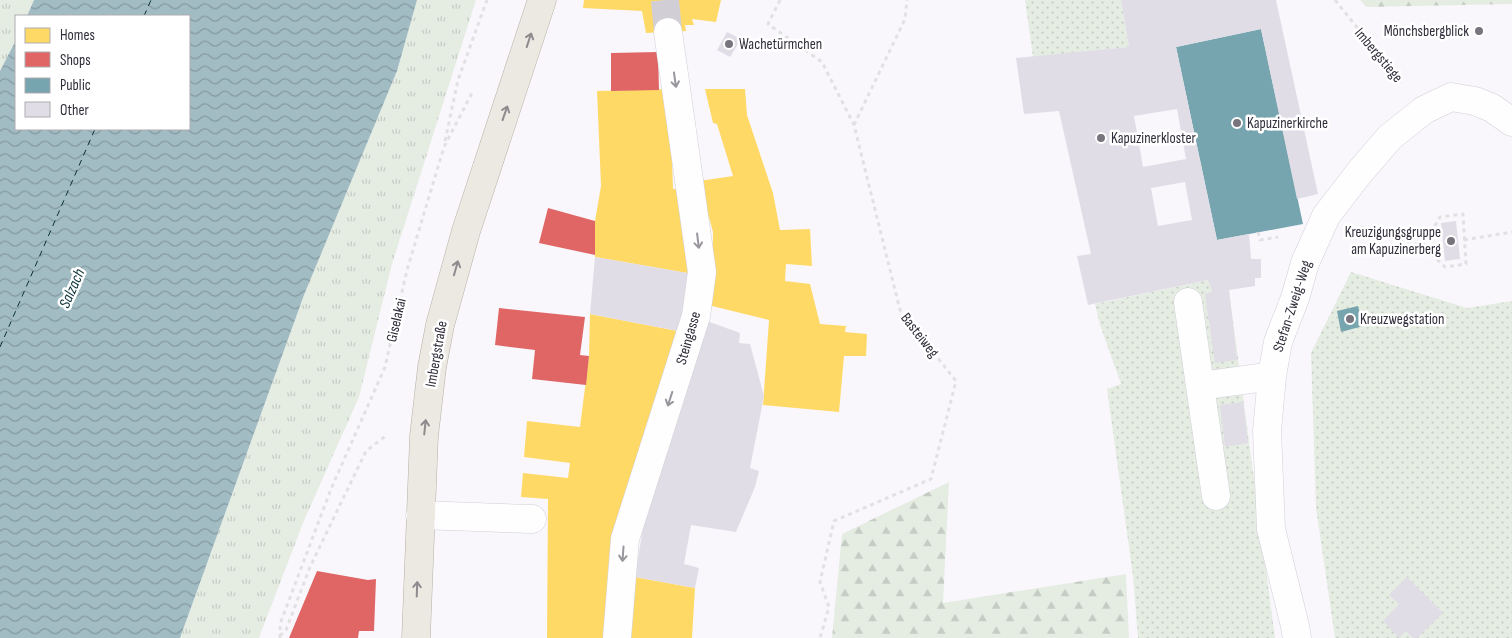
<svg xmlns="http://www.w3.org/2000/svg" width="1512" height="638" viewBox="0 0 1512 638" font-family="'Sofia Sans Condensed',sans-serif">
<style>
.grass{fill:url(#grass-tufts)}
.forest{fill:url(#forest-firs)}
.garden{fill:url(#garden-dots)}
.water{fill:url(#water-waves)}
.homes{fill:#ffd966}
.shops{fill:#e06666}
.public{fill:#76a5af}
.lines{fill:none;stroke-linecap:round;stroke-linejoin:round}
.ferry{stroke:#0a3038;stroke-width:1;stroke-dasharray:6 5;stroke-linecap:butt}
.building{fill:#e0dde6;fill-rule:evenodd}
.minor-tunnel{stroke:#d1cfd5;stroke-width:28;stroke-dasharray:28 14;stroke-linecap:butt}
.minor-casing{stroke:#d1cfd7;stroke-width:29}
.major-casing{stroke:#b6b0a4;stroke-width:29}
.path{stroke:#e1e1e2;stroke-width:3;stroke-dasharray:4 4;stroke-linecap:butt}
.minor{stroke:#fefeff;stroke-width:28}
.major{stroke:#ece9e2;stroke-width:28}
.oneway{stroke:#8e8b8e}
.oneway2{stroke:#98969c}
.poi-dot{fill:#77747e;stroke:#fff;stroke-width:2}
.labels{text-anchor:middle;stroke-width:5;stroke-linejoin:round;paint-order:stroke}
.poi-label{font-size:15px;fill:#312d3a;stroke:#fff;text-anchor:start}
.street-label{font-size:15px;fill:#312d3a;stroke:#fff}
.water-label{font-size:16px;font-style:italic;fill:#0a3038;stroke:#fff}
</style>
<defs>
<pattern id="grass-tufts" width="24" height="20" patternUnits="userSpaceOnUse" patternTransform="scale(1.25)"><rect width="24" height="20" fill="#e5ede3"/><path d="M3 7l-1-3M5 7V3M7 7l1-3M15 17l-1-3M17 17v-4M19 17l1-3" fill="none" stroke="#c5ccc4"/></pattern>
<pattern id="forest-firs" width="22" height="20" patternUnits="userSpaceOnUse" patternTransform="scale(1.25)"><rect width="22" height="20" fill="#e5ede3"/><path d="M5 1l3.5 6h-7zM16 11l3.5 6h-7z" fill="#c5ccc4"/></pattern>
<pattern id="garden-dots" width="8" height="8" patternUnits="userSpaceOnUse" patternTransform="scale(1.25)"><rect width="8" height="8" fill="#e5ede3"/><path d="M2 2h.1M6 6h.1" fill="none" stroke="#c5ccc4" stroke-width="1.8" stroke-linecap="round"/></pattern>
<pattern id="water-waves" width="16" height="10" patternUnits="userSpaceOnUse" patternTransform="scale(1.25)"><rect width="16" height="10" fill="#a2bcc4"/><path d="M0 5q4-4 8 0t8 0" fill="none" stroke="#8599a0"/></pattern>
</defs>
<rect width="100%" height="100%" fill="#f9f7fc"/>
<path class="grass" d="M0,0H34L27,16H16V40L0,71Z
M417,0H476L392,264L359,397L303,523L259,638H180L304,295L397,71Z"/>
<path class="forest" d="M1360,0H1512V4L1366,7Z
M949,482L943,603L1126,574L1129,638H832L842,534Z"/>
<path class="garden" d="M1025,0H1121L1129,47L1033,57Z
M1351,272L1467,308L1512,301V638H1335L1316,508L1311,353Z
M1208,280L1229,290L1275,638H1138L1133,576L1107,389L1121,384L1100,325L1095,304Z"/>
<path class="water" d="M34,0H417L397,71L304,295L180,638H0V71L16,40V129H189V16H27Z"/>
<path class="homes" d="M584,0H721L716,22L692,19L694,25H685L686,31L646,33L642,11L583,8Z
M669,89L679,160H672L673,189H686L693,274L595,257V221L601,186L597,91Z
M705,89H745L747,115L773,193L780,230L810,229L812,266L786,264L785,281L810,284L820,324L846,326L845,332L867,334L866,356H844L839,412L763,405L769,320L712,306L713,232L699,181L733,176L717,124L713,123Z
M590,314L683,332L610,638H547L548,499L521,497L523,473L568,478L570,463L524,457L527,421L580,427L589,356Z
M635,577L695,588L692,638H627Z"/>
<path class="shops" d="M658,52L659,90L611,91V53Z
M548,208L595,221V255L539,243Z
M499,308L585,317L580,355L589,356L586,385L532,379L535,350L495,345Z
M317,571L368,580L376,579L374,631H359L358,638H289Z"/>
<path class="public" d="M1261,29L1303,224L1217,240L1176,47Z
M1358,306L1363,326L1341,332L1337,311Z"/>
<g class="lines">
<path class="ferry" d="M144,16L151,0
M0,347L95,129"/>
</g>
<path class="building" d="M1121,0H1276L1318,194L1297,199L1261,29L1176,47L1217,240L1249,234L1251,259H1261V278H1255V286L1229,290L1237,360L1215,363L1205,294L1212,292L1208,280L1088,305L1077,256L1091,254L1059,111L1024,114L1016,58L1129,47ZM1177,109L1186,159L1143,167L1134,116ZM1185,182L1192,220L1158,226L1151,188Z
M727,32L741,39L730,57L717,50Z
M1456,221L1460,259L1445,261L1441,223Z
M595,257L693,274L683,332L590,314Z
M707,321L740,333L739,343L750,344L764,396L750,468L759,471L755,487L736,532L691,525L684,564L699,568L695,588L635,577L645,516L662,450L668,451L691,377Z
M1243,402L1248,443L1225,447L1220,405Z
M1407,577L1443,613L1417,638H1413L1406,631L1399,638L1383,621L1399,604L1389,595Z"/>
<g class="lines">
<path class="minor-tunnel" d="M665,0L668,32"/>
<defs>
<path id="minor" d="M1188,302L1200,386L1272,376
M1200,386L1216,496
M420,515L532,519
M617,638L625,539L696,316L702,272L668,32
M1297,638L1295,626L1271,529L1267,431L1272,376L1278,342L1295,298L1305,263L1326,216L1359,173L1390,137L1424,110L1451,97L1475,101L1492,108L1512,122"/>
<path id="major" d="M416,638L424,436L432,367L440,325L466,231L542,0"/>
</defs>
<use href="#minor" class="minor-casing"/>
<use href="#major" class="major-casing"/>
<path class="path" d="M780,0L768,24L822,62L854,125L900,310L956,381L931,479L834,521L820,582L829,607L820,638
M1335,0L1401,82
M854,125L905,19L907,0
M445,141L458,80L487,0
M1361,227L1423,246L1440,217L1463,214L1466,264L1445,267L1423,246
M1258,232L1260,240L1278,237
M1464,240L1512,232
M280,636L286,630L310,567L366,451L387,435
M280,638V624L331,489L385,367L407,270L444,147L472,93"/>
<use href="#minor" class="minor"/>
<use href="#major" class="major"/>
</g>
<defs><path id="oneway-shaft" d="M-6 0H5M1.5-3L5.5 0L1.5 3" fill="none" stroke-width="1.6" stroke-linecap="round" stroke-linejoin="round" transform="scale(1.25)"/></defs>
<g class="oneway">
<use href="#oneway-shaft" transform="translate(529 40) rotate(-72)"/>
<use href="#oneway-shaft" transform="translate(505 113) rotate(-71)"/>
<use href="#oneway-shaft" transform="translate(456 268) rotate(-74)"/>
<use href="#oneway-shaft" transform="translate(425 427) rotate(-84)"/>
<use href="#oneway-shaft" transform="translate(417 589) rotate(-88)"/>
</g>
<g class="oneway2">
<use href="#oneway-shaft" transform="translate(675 80) rotate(82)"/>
<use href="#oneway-shaft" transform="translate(698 241) rotate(83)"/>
<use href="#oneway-shaft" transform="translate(670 399) rotate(108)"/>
<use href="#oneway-shaft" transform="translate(623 554) rotate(94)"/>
</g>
<g class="poi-dot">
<circle cx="1479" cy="31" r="5"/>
<circle cx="729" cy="44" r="5"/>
<circle cx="1237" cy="123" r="5"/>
<circle cx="1101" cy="138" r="5"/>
<circle cx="1451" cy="241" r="5"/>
<circle cx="1350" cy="319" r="5"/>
</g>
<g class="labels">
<g class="poi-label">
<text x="1469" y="36" text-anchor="end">Mönchsbergblick</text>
<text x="739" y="49">Wachetürmchen</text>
<text x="1247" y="128">Kapuzinerkirche</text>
<text x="1111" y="143">Kapuzinerkloster</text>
<text x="1441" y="237" text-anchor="end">Kreuzigungsgruppe<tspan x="1441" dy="17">am Kapuzinerberg</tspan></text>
<text x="1360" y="324">Kreuzwegstation</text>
</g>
<g class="street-label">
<text transform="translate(1379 55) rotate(50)" y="5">Imbergstiege</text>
<text transform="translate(1292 306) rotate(-72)" y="5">Stefan-Zweig-Weg</text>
<text transform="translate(396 320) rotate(-77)" y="5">Giselakai</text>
<text transform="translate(920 335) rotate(52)" y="5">Basteiweg</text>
<text transform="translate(688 338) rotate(-74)" y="5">Steingasse</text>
<text transform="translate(436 354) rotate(-80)" y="5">Imbergstraße</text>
</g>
<g class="water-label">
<text transform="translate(71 288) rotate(-66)" y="6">Salzach</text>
</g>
</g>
<rect x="15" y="15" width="175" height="115" fill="#ffffff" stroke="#adabb0"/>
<rect x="25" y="28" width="25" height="15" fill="#ffd966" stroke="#adabb0"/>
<text x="60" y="40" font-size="15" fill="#312d3a">Homes</text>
<rect x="25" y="52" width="25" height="15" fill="#e06666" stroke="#adabb0"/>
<text x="60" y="65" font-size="15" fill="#312d3a">Shops</text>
<rect x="25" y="78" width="25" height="15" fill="#76a5af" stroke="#adabb0"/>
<text x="60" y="90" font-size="15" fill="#312d3a">Public</text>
<rect x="25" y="102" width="25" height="15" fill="#e0dde6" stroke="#adabb0"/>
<text x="60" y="115" font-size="15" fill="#312d3a">Other</text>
</svg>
